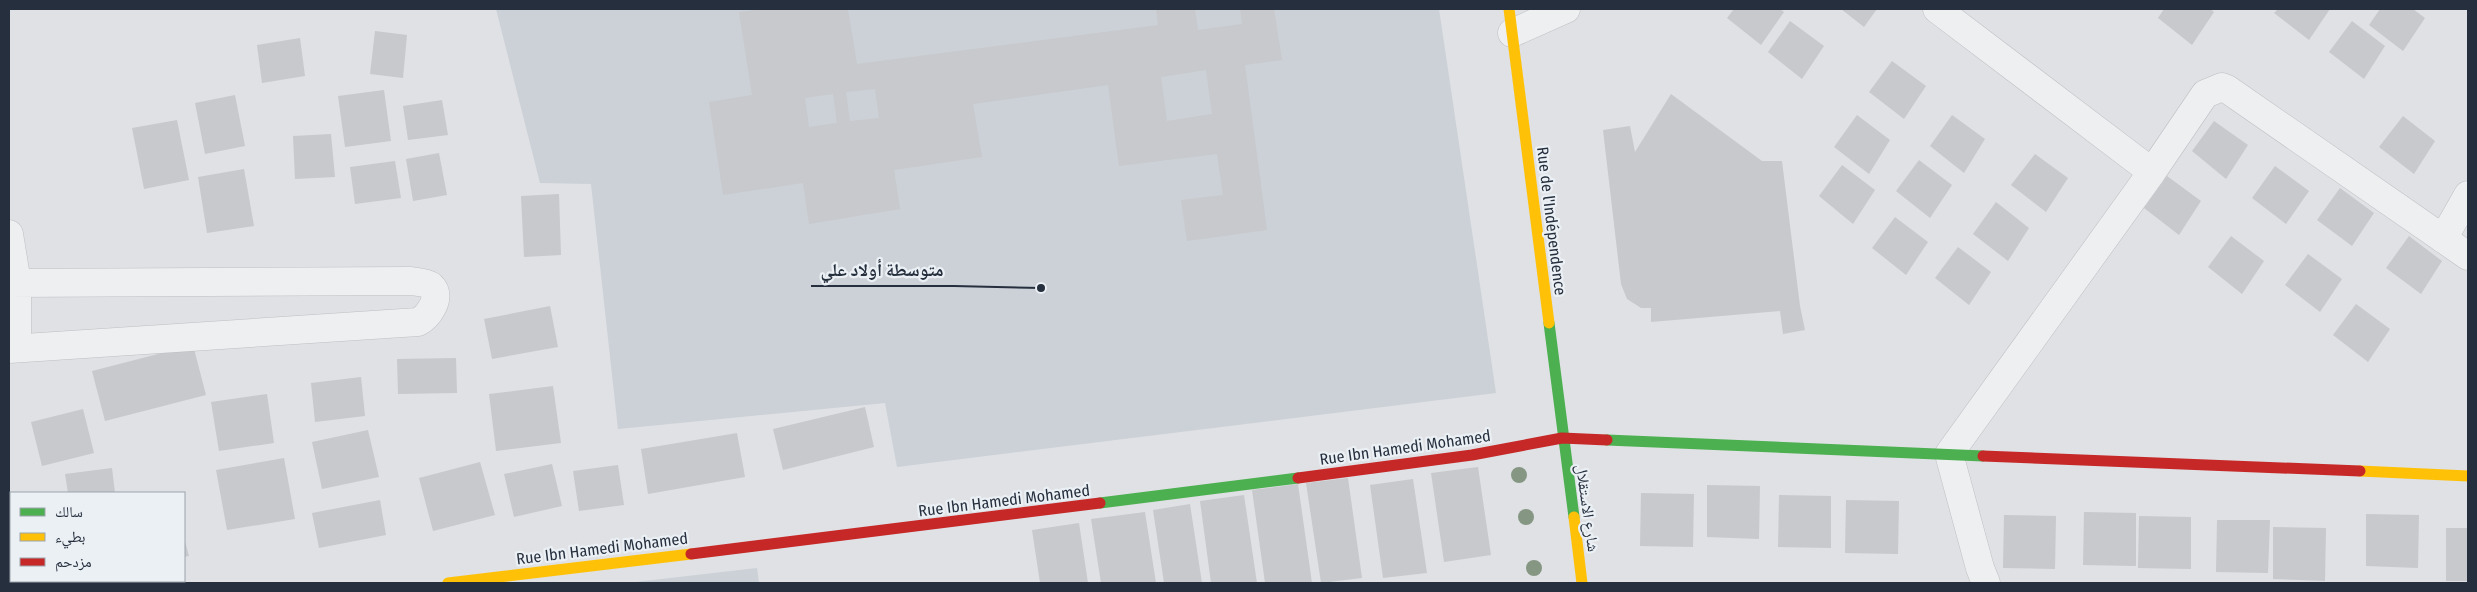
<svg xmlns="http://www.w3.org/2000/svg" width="2477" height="592" viewBox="0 0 2477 592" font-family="'Fira Sans Condensed','Noto Naskh Arabic',sans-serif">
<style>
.built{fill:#ccd1d8}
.building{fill:#c7c9cc;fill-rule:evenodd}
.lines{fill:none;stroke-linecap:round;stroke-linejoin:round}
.street-casing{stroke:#bdbfc2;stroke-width:29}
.street{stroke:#eeeff1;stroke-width:28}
.fast{stroke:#4caf50;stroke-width:11}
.slow{stroke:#ffc107;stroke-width:11}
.jam{stroke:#c62828;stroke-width:11}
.tree{fill:#859683}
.labels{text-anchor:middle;stroke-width:4.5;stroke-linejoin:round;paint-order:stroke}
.street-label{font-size:16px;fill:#262f3d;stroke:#ebf0f5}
.leader{fill:none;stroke:#262f3d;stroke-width:2}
.callout-dot{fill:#262f3d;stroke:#ebf0f5;stroke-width:2}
.callout-label{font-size:18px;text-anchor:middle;font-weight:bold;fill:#262f3d;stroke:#ebf0f5;stroke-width:4.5;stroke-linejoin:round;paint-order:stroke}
</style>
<rect width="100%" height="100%" fill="#dfe1e4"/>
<path class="built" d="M496,9H1439L1496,393L897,467L885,403L618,429L591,184L540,183Z
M757,568L759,583H627Z"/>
<path class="building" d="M764,9H848L857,64L1158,25L1156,9H1195L1198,30L1242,24L1240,9H1274L1282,60L1245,65L1267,230L1187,241L1181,200L1223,195L1217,154L1119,166L1108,85L973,104L982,157L894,170L900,209L809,224L803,183L723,195L709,102L752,95L739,12ZM1206,70L1212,114L1167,121L1161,77ZM875,89L879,118L850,121L846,92ZM833,94L837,123L809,127L805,98Z
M1734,9H1780L1784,12L1761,45L1727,18Z
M1841,9H1877L1864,27Z
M2164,9H2210L2214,12L2192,45L2158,18Z
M2278,9H2330L2309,40L2274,13Z
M2380,9H2413L2425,18L2403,51L2369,25Z
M1790,21L1824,46L1802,79L1768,52Z
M2352,21L2385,46L2364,79L2329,52Z
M375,31L407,35L403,78L370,74Z
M300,38L305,76L262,83L257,45Z
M1892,61L1926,86L1904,119L1869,92Z
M384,90L391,141L345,147L338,96Z
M1671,94L1762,161H1782L1800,306L1805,330L1783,334L1780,311L1651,322V308H1641L1627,299L1621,284L1603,130L1630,126L1635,152Z
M235,95L245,146L205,154L195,103Z
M442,100L448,135L408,140L403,106Z
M1857,115L1890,140L1869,174L1834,147Z
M1952,115L1985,139L1964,173L1930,146Z
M2403,116L2435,141L2414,174L2379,147Z
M177,120L189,180L144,189L132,128Z
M2214,121L2248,145L2226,179L2192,151Z
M331,134L335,177L295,179L293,136Z
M439,153L447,195L413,201L406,159Z
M2035,154L2068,178L2046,212L2011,185Z
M1919,160L1952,185L1930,218L1896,191Z
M395,161L401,198L355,204L350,167Z
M1842,165L1875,190L1853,224L1819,196Z
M2275,166L2309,191L2286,224L2252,198Z
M244,169L254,226L207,233L198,177Z
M2167,176L2201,201L2179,235L2144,208Z
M2340,188L2374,213L2352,246L2317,220Z
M559,194L561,255L524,257L521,196Z
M1996,202L2029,228L2008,261L1973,234Z
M1895,217L1928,242L1906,275L1872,248Z
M2231,236L2264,261L2242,294L2208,267Z
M2409,236L2442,261L2421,294L2386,268Z
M1958,247L1991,272L1969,305L1935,278Z
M2308,254L2342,279L2320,312L2285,285Z
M2356,304L2390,329L2368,362L2333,335Z
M550,306L558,347L492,359L484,319Z
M193,345L206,395L105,421L92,371Z
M456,358L457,393L398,394L397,359Z
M361,377L365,416L315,422L311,383Z
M553,386L561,443L496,451L489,394Z
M267,394L274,443L219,451L211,402Z
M865,407L874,447L783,470L773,429Z
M83,409L94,453L42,466L31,422Z
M368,430L379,477L322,489L312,442Z
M737,433L745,477L648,494L641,449Z
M284,458L295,519L227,530L216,470Z
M480,462L495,515L433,531L419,478Z
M552,464L562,506L514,517L504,474Z
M618,465L624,505L579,511L573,471Z
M1478,467L1491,555L1444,562L1431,473Z
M112,468L115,493H68L65,474Z
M1348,478L1362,578L1321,583L1306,483Z
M1413,479L1427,573L1383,578L1370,485Z
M1298,484L1312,583H1265L1252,490Z
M1707,485L1760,486L1759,539L1707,537Z
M1641,493L1694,494L1693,547L1640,546Z
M1244,495L1257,583H1211L1200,501Z
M1779,495L1831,496V548L1778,547Z
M380,500L386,535L319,548L312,513Z
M1846,500L1899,501L1898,554L1845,553Z
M1190,504L1202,583H1164L1153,510Z
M1145,512L1156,583H1101L1091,519Z
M2084,512L2136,513V566L2083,565Z
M2366,514L2419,515L2418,568L2366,566Z
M2004,515L2056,516L2055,569L2003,568Z
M2139,516L2191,517V569L2138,568Z
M2217,520H2270L2268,573L2216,572Z
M1079,523L1088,583H1040L1032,530Z
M2273,527L2326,528L2325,581L2273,579Z
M2446,528H2468V581H2446Z
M184,538L189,556L184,557Z"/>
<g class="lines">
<defs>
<path id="street" d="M1937,9L2152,172
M1512,33L1566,9
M9,234L17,283V348
M2443,239L2468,195
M9,283L411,281C417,282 426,282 431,286C443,297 428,317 418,322L9,349
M9,566L11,583
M1986,583L1980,568L1949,454L2152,172L2205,94L2222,87L2227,89L2468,256"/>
</defs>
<use href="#street" class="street-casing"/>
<use href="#street" class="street"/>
<path class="fast" d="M1549,323L1574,517
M1607,440L1983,456
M1100,503L1298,478"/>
<path class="slow" d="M1509,9L1549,323
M2360,471L2468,476
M1574,517L1582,583
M448,583L691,554"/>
<path class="jam" d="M1983,456L2360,471
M1298,478L1472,455L1562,438L1607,440
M691,554L1100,503"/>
</g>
<g class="tree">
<circle cx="1519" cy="475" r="8"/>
<circle cx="1526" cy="517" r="8"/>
<circle cx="1534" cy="568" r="8"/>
</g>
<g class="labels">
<g class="street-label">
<text transform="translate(1552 221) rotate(83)" y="6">Rue de l'Indépendence</text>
<text transform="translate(1405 447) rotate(-8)" y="6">Rue Ibn Hamedi Mohamed</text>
<text transform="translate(1004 500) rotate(-7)" y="6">Rue Ibn Hamedi Mohamed</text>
<text transform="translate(1588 508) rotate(82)" y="6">شارع الاستقلال</text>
<text transform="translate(602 548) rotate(-7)" y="6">Rue Ibn Hamedi Mohamed</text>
</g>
</g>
<path class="leader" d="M1041 288L954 286H811"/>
<circle class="callout-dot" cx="1041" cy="288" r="5"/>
<g class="callout-label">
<text x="882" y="276">متوسطة أولاد علي</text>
</g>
<rect width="2477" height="592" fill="none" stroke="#262f3d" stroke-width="20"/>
<rect x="10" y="492" width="175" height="90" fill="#ebf0f5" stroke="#9ca3ab"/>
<rect x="20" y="508" width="25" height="8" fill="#4caf50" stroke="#9ca3ab"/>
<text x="55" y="517" font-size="15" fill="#262f3d">سالك</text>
<rect x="20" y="533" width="25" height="8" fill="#ffc107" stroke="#9ca3ab"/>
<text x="55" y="542" font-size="15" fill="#262f3d">بطيء</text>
<rect x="20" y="558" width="25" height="8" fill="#c62828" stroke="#9ca3ab"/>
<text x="55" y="567" font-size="15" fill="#262f3d">مزدحم</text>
</svg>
